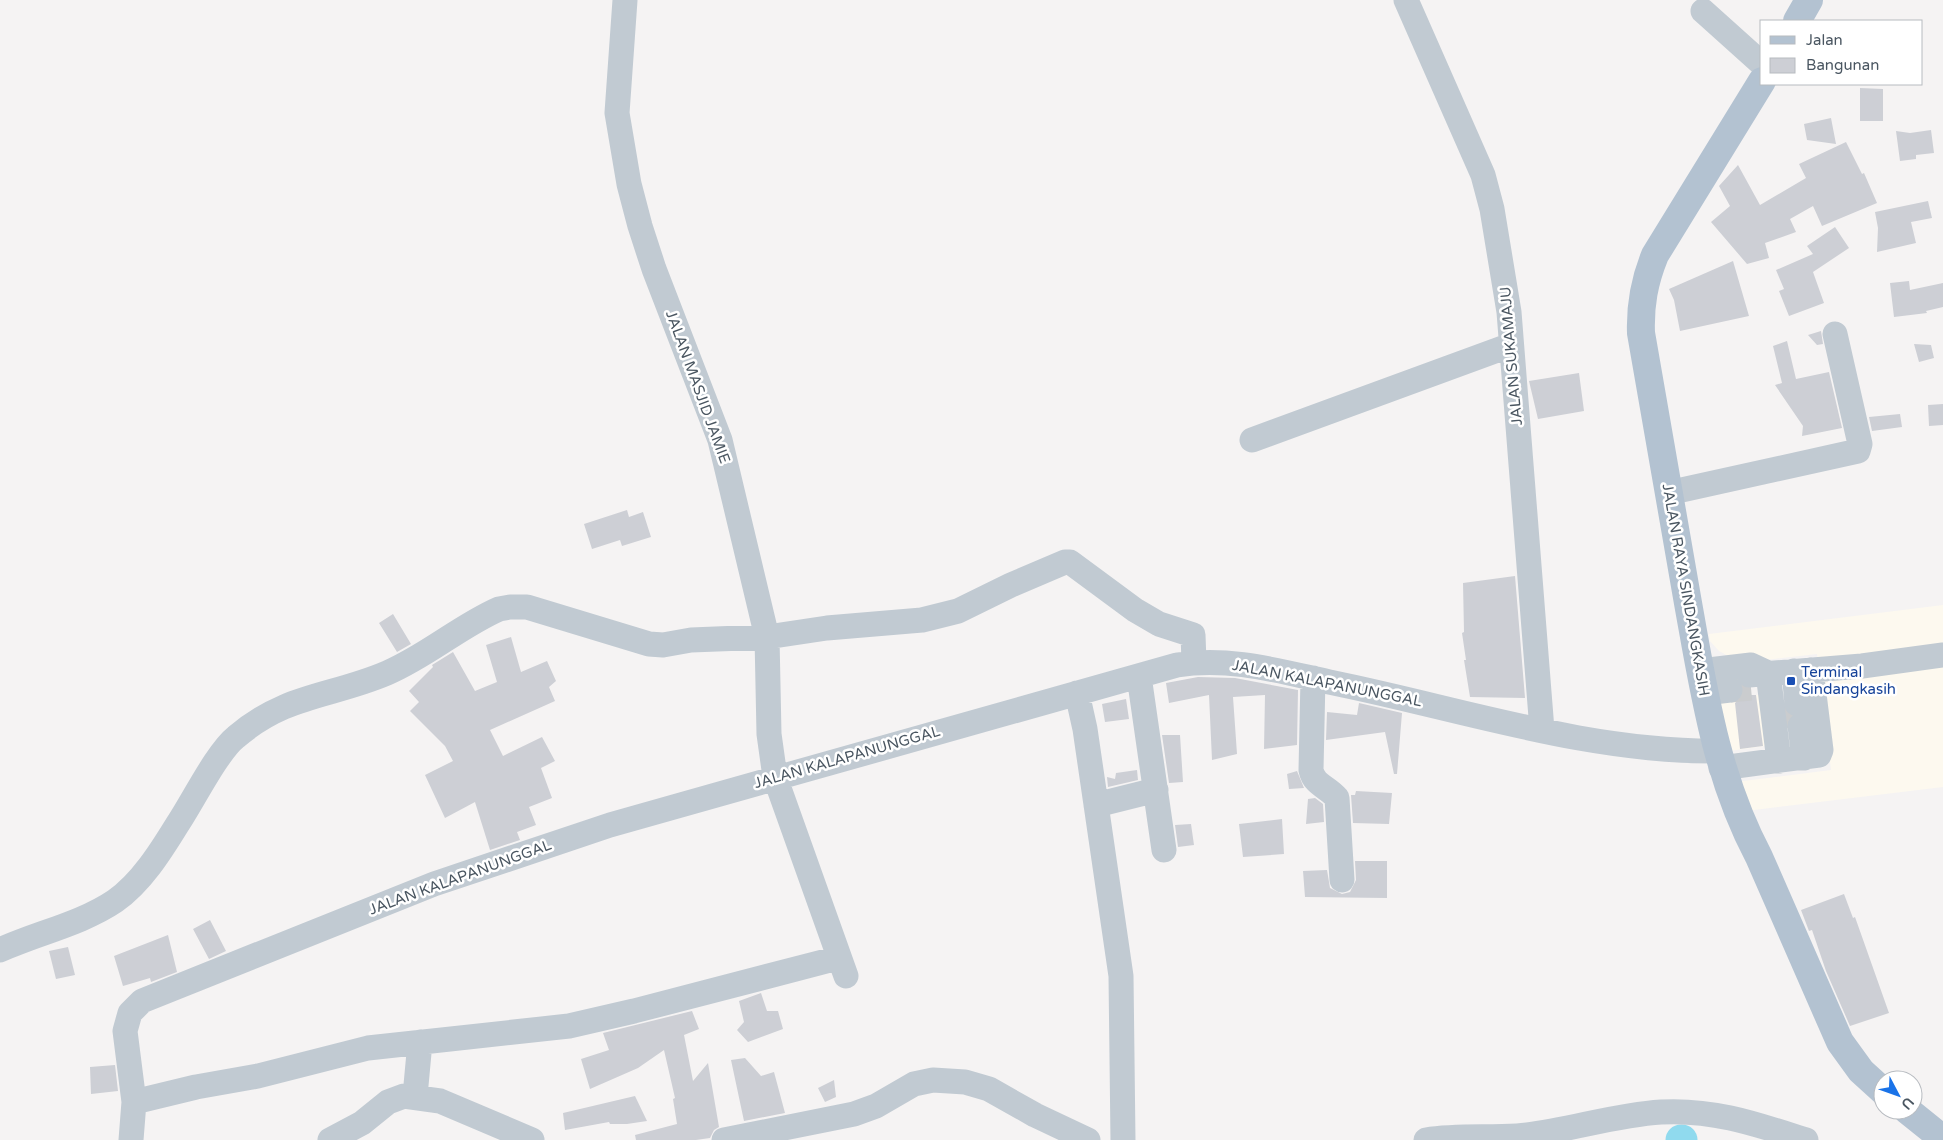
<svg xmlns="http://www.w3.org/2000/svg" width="1943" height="1140" viewBox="0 0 1943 1140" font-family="'Varela Round',sans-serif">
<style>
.commercial{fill:#fdf9ef}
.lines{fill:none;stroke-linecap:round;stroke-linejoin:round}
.river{stroke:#90daee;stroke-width:31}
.building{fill:#cdcfd5}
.minor-tunnel{stroke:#caccce;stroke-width:25;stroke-dasharray:25 12;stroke-linecap:butt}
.minor{stroke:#c1cad2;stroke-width:25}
.major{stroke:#b3c2d1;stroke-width:28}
.transit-dot{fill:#1a4fb4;stroke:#fff;stroke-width:2}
.labels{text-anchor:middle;stroke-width:5;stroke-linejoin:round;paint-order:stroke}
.street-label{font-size:15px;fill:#4a5661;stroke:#fff}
.transit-label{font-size:15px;fill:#164399;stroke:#fff;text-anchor:start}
</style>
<rect width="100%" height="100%" fill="#f5f3f3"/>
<path class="commercial" d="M1943,605V787L1746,811L1735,782L1831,770L1817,654L1748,662L1730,657L1719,651L1710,641L1709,634Z
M1766,694L1772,745L1729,751L1719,699Z"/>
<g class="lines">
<path class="river" d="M1681,1140H1682"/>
</g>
<path class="building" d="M1860,88L1883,89V121H1860Z
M1831,118L1836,144L1807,140L1804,124Z
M1931,130L1934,153L1916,155V159L1900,161L1896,131L1910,133Z
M1846,142L1862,174L1864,173L1877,203L1822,226L1813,206L1790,219L1796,232L1765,243L1769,258L1747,264L1711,222L1730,206L1719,186L1738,165L1760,205L1806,178L1799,164Z
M1928,201L1932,218L1911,222L1916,243L1877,252L1878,228L1875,212Z
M1835,227L1849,248L1813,272L1824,303L1789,316L1779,291L1784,289L1776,270L1813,254L1807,246Z
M1733,261L1749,316L1680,331L1674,300L1669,289Z
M1909,281L1910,290L1943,283V307L1926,311L1927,313L1894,317L1890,283Z
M1821,331L1823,344L1817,345L1808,335Z
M1787,341L1796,379L1829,372L1842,428L1802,436L1803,426L1775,385L1782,383L1773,346Z
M1914,344L1931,345L1934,358L1919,362Z
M1579,373L1584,411L1538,419L1529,381Z
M1943,404V425L1929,426L1928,405Z
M1900,414L1902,427L1872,431L1869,417Z
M627,510L629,517L643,512L651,537L622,546L620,540L592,549L584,524Z
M1515,576L1525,698L1470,697L1464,660H1466L1462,633L1464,632L1463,583Z
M393,614L411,644L397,652L379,623Z
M511,637L521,672L547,661L556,681L549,687L555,701L490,730L503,756L542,737L555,761L541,768L552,798L529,807L536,825L517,832L520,840L490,850L475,802L445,818L425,775L453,761L445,746L410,711L419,702L409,691L433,667L432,665L453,652L475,691L497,682L486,645Z
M1198,677L1235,678L1298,690L1297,745L1264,749L1265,695L1233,697L1237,754L1212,760L1209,695L1169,703L1166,683Z
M1744,688L1751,689V695H1756L1763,746L1740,749L1735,703L1743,696Z
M1126,699L1129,719L1105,722L1102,704Z
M1359,703L1402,713L1397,774H1394L1385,732L1326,740L1327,712L1357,715Z
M1162,735H1180L1183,782L1169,783Z
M1137,770L1138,780L1108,787L1107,777L1115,779L1116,773Z
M1297,771L1304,788L1289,789L1287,774Z
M1356,791L1392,793L1389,824L1353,823L1351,795H1355Z
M1315,798L1323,804L1324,822L1306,824L1308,799Z
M1282,819L1284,854L1243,857L1239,824Z
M1191,824L1194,845L1178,847L1175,825Z
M1355,861H1387V898L1305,897L1303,871L1327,870L1330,888L1342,894L1350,892L1356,880Z
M1844,894L1853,918L1855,917L1889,1013L1850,1026L1826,971L1812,930L1809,931L1801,910Z
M210,920L226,951L209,959L193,929Z
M168,935L177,972L151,982L150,978L123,986L114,956Z
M68,947L75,975L56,979L49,951Z
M761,993L767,1011H778L783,1029L748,1042L737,1030L744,1022L739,1001Z
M692,1011L699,1029L684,1035L693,1081L708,1063L719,1127L714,1130L710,1138L696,1140H636L635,1135L677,1124L673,1099L675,1098L664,1050L638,1068L590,1089L581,1059L609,1050L603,1033Z
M745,1058L761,1076L774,1072L785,1113L744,1121L731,1060Z
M115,1065L118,1091L91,1094L90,1067Z
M834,1080L836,1097L825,1102L818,1088Z
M635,1096L647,1121L627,1124H610L609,1122L565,1130L563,1113Z"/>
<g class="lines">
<path class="minor-tunnel" d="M1730,690L1751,688
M1785,705L1788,728"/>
<path class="minor" d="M625,0L617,113L629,184L640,226L654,269L720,440L767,637L769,734L775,777L846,976
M1406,0L1483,175L1492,209L1509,312L1542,730
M1703,11L1762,64
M1252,440L1511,345
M1668,493L1858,451L1860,444L1835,334
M1700,671L1751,665L1766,672
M1794,671L1797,704
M1768,673L1779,761
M1749,675L1862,666L1943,655
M1139,676L1164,850
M1313,678L1311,770C1314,785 1328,787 1337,798L1342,880
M1077,693L1085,729L1121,976L1123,1140
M1705,693L1730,690
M1800,726L1804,758
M1721,768L1819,755L1821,750L1811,670
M1096,805L1156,790
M0,950C37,933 81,924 115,901C141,883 161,851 177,825C192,803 217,752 236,737C286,694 331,697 387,673C427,656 460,626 499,609L510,607H527L649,644L663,645L691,640L767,637L827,628L922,620L958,611L1011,585L1065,562H1070L1135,610L1159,624L1193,635L1194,662
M415,1096L420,1042
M134,1102L196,1087L258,1076L368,1048L569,1026L634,1011L838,958
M131,1140L134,1102L125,1031L130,1013L142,1001L434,884L610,825L1177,665C1230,656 1282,672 1334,683C1461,709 1587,752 1718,751
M330,1140L362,1123L388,1102L404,1096L440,1101L532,1140
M724,1140L854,1114L876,1106L914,1084L933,1080L965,1082L989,1089L1035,1115L1088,1140
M1426,1140C1457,1135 1486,1138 1517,1136C1565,1132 1612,1115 1661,1112C1713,1109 1756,1124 1806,1140"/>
<path class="major" d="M1797,21L1809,0
M1762,81L1655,255C1644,282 1640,305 1641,333C1656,423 1672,513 1688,603C1704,692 1716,776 1759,857L1840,1042L1861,1071L1883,1091
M1907,1110L1943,1139"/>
</g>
<rect class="transit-dot" x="1786" y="676" width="10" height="10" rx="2.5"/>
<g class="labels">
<g class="street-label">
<text transform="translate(1511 356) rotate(-95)" y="5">JALAN SUKAMAJU</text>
<text transform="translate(698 387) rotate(70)" y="5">JALAN MASJID JAMIE</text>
<text transform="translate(1686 590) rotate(80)" y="5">JALAN RAYA SINDANGKASIH</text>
<text transform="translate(1327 683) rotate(11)" y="5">JALAN KALAPANUNGGAL</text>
<text transform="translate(847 757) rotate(-16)" y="5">JALAN KALAPANUNGGAL</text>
<text transform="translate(460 877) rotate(-20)" y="5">JALAN KALAPANUNGGAL</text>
</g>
<g class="transit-label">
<text x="1801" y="677">Terminal<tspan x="1801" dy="17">Sindangkasih</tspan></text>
</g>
</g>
<rect x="1760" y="20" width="162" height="65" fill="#ffffff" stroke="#b7bbc0"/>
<rect x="1770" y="36" width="25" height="8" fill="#b3c2d1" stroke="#b7bbc0"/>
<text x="1806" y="45" font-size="15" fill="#4a5661">Jalan</text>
<rect x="1770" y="58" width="25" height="15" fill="#cdcfd5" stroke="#b7bbc0"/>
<text x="1806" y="70" font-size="15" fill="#4a5661">Bangunan</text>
<g transform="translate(1898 1095) rotate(131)"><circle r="24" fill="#ffffff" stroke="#b7bbc0"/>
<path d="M0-4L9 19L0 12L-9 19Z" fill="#1a73e8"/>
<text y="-8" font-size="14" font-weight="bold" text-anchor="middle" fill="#4a5661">U</text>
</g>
</svg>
